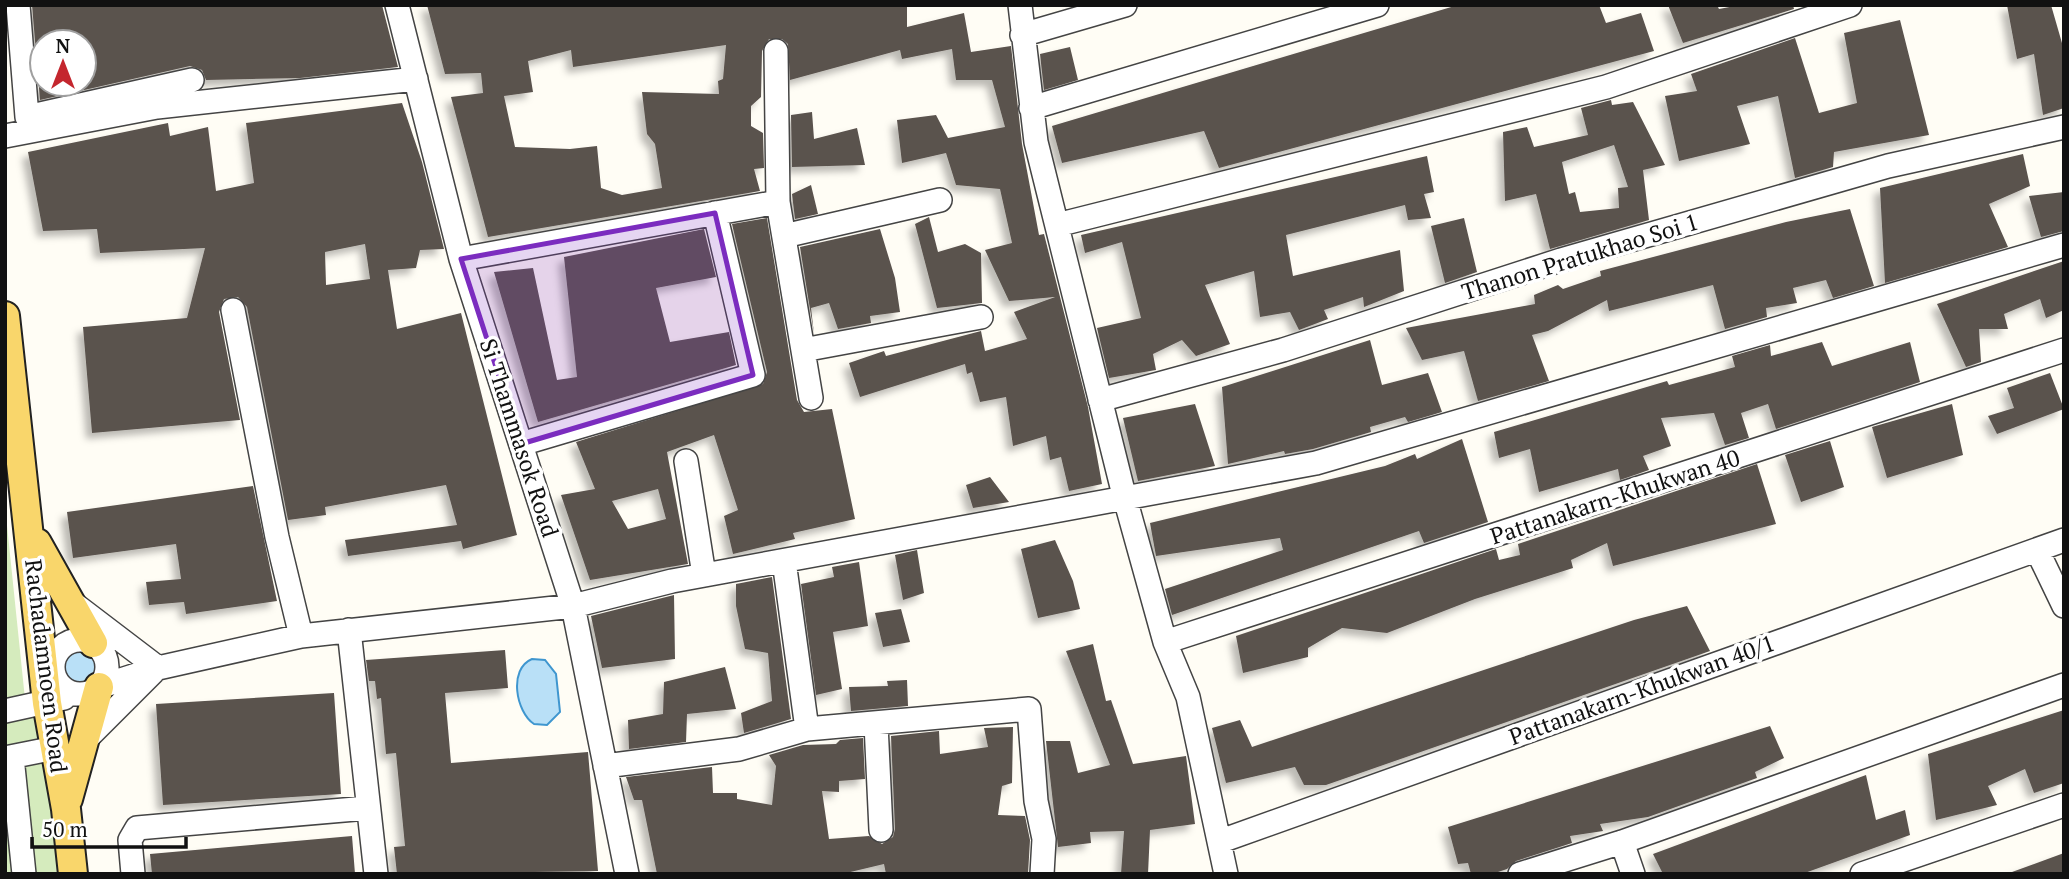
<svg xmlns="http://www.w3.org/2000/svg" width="2069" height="879" viewBox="0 0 2069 879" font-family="'PT Serif',serif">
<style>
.green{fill:#d5ebbd}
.water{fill:#b9e0f7;stroke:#3f96cf;stroke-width:2}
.building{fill:#5a524d;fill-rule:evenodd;filter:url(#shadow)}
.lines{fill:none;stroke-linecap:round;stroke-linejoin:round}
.minor-casing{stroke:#444;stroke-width:26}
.major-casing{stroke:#222;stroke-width:32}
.minor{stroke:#fff;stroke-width:23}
.major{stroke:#f9d66b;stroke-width:28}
.marked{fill:#7b2cbf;fill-opacity:0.2;stroke:#7b2cbf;stroke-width:5;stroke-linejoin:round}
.labels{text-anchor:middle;stroke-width:7;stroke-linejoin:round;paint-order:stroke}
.street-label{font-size:23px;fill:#111;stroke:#fff}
</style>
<defs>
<filter id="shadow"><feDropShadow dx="-6" dy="6" stdDeviation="3.5" flood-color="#0004"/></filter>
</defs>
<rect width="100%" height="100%" fill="#fffdf5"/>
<path class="green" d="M5,506L25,699L5,702Z
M47,703L73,874H5V711Z"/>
<path class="water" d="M64 667a17 17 0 1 1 34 0a17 17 0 1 1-34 0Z
M532,659L545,660L556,674L560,712L547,725L534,724C516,712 508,669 532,659Z"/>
<path class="building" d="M32,5H382L398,67L300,78L206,80L202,70L190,66L40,100ZM42,42H84V84H42Z
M427,5H907V27L964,13L971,52L1011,46L1022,144L1039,235L1044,234L1088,407L1102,484L1069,491L1061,457L1050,460L1046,436L1013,446L1006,397L980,402L972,372L967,374L965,364L860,397L849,363L884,351L886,356L981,331L985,351L1027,339L1014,312L1055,297L1009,301L985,250L1012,243L1000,189L956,185L946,153L902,163L897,120L936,115L948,138L1005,127L992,80H956L952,49L902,59L900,50L790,80L788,44L782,39H769L762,51L761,97L751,106V126L763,133L764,168L754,169L760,191L488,237L451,97L483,93L481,73L445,74ZM726,45L723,79L718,81L719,94L642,92L647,134L655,144L662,188L622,195L601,188L597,146L570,149L515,147L504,96L533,92L528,61L571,50L573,67Z
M1458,5H1599L1606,23L1641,13L1654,51L1219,168L1204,131L1062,163L1052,126Z
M1668,5H1717L1719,9L1740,5H1793L1794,9L1683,43Z
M2007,5H2051L2064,50V108L2043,115L2034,54L2017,59Z
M1900,20L1929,135L1834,152L1833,167L1795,178L1778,96L1737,106L1750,144L1679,161L1665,96L1697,91L1691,74L1795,38L1819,113L1857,103L1844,33Z
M1070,47L1078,80L1044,90L1040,54Z
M1611,100L1612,105L1633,102L1665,165L1643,170L1649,220L1550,249L1536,194L1505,201L1503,132L1527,127L1534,147L1588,135L1581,108ZM1614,145L1628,187L1618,188L1619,208L1580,212L1575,192L1569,194L1562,162Z
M402,103L422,162L444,249L420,250L416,268L388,270L397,329L461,313L517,535L463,549L461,541L348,556L345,540L457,525L446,485L325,507L326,515L288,520L247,307L238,297L224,299L219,312L240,420L92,433L83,327L187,318L205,248L100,253L97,229L43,231L28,152L168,123L170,136L208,127L216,191L254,183L246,123ZM365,244L370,279L326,285L325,252Z
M812,112L814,139L857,128L865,165L792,167L791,115Z
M2023,154L2030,186L1989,204L2008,247L1885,283L1880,188Z
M1427,156L1434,192L1424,194L1431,218L1408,220L1405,205L1286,235L1293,276L1400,250L1404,291L1364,307L1363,297L1324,310L1328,319L1299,330L1290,312L1260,317L1254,271L1205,285L1230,344L1196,356L1182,340L1153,354L1156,370L1109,378L1097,328L1141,318L1122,242L1085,253L1081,235Z
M811,185L818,214L795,219L792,194Z
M2064,192V231L2041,237L2029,196Z
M1850,209L1874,286L1833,298L1826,280L1793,288L1797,303L1766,308L1767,317L1725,329L1713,285L1609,311L1607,300L1548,331L1532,335L1549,381L1478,401L1464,351L1422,360L1406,328L1535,304L1534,295L1558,285L1563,289L1601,276L1600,271L1786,222Z
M929,217L938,252L965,244L981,253L982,303L937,308L915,224Z
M767,218L797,400L804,412L832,409L855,519L793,533L795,539L733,554L724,516L738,510L714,435L667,452L688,564L590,580L561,495L595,489L576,442L763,384L767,372L732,224ZM658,489L666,519L628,529L612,501Z
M1464,218L1477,272L1445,283L1431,226Z
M704,229L716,277L656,288L670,342L729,332L736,365L538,422L494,272L533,268L557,380L577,377L564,257Z
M880,229L895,278L900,312L870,316L871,323L838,329L829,303L811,308L814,334L800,247Z
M2064,261V310L2046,318L2040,299L2004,314L2008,329H1979L1981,362L1966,367L1937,304Z
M1370,340L1382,385L1428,373L1442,412L1408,422L1405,417L1370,427L1371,432L1313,449L1285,454L1284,451L1228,464L1222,387Z
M1822,342L1832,366L1910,342L1920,382L1776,429L1768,404L1741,413L1749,438L1725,445L1714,413L1661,418L1671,446L1643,456L1649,470L1620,480L1618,469L1539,492L1530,449L1499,458L1494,432L1667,381L1669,385L1735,367L1732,356L1770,345L1771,356Z
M2050,373L2064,409L1997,434L1988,416L2014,408L2007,388Z
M1195,404L1215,466L1138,481L1123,418Z
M1952,404L1963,455L1887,478L1872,427Z
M1462,439L1488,522L1424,543L1419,531L1172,615L1165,589L1283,550L1280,538L1156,556L1150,523L1385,466L1415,454L1417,459Z
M1830,441L1844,487L1801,502L1785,455Z
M1757,464L1776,524L1613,566L1607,543L1571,560L1573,568L1475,599L1387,633L1342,628L1308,648V657L1243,673L1236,636L1496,549L1499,560L1520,555L1518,544Z
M990,477L1009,502L973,508L966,485Z
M253,486L277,601L186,614L184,602L149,605L146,582L181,579L176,544L73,558L67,512Z
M1055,540L1073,581L1080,609L1038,618L1021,549Z
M917,550L924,593L903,600L895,555Z
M859,562L868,626L833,632L842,689L816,695L801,584L834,577L832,567Z
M772,577L791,719L744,733L741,713L772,701L768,653L745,649L736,606V584Z
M674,595L675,659L602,668L591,616Z
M1687,606L1710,651L1326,785H1304L1295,767L1226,783L1212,728L1240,720L1252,747L1634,620Z
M901,609L910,642L883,647L875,613Z
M1093,644L1106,701L1111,700L1133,764L1186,756L1195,824L1150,830L1148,874H1121L1124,831L1090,832L1091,843L1058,847L1046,741H1070L1078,773L1110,765L1066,651Z
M505,650L508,688L445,693L451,763L588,752L598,871L397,874L394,847L405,846L396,753L386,754L381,698L377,699L375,681H369L366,660Z
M725,667L736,709L687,714L686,742L629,749L628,720L663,714L664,682Z
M907,680L908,706L851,711L849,687L888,686L887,681Z
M334,693L341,794L163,805L156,704Z
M2064,710V783L2034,793L2025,769L1988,786L1997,805L1936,820L1928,754Z
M1770,726L1784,758L1755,772L1757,778L1648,817L1600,824L1603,831L1570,836L1572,843L1516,861L1507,869L1492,874H1471L1468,863L1458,864L1448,827Z
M1013,727L1012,783L1002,786L998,815L1025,816L1030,840L1028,874H886L884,864L842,874H657L642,800H634L626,777L712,767L713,793H737V799L772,805L776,766L769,755L803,745L836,744L840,740L863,738L865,779L839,781V792L822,791L829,839L869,836L882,844L893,837L895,829L891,736L939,731L940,754L988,747L984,728Z
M1866,775L1876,820L1905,810L1910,835L1802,874H1663L1653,854Z
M352,836L355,874H152L150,854Z
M2064,853V874H2013L2012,872Z"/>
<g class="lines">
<defs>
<path id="minor" d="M18,5L27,117L192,80
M397,5L461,259L573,606L627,874
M1020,5L1036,142L1123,491L1165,642L1188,697L1226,874
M1022,35L1125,5
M776,51L778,202L811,398
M1031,108L1377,5
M5,136L157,107L416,79
M1057,225L1606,87L1850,5
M784,236L940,200
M461,259L778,202
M233,310L277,537L301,636
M803,350L981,317
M1100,400L1283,350L1561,260L1888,166L2064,127
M521,444L753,375L715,213
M686,461L704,575
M2037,550L2064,606
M784,561L807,729
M74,604L158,668
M349,630L376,874
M53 667a27 27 0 1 1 54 0a27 27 0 1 1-54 0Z
M1165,642L2064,350
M99,687L158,668L301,636L573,606L672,581L1316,463L2064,245
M5,711L64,698
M876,724L881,830
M83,742L153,672
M12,757L24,874
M5,758L55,748
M605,766L739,749L807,729L1029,709L1036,801L1044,839L1042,874
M1221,841L2064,540
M1622,842L1633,874
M133,874L130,840L137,828L367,808
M1520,874L1622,842L2064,685
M1862,874L2064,805"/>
<path id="major" d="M5,316L47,703L66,809L73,874
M37,543L93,643
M68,799L99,687"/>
</defs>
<use href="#minor" class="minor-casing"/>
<use href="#major" class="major-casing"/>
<use href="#minor" class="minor"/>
<use href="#major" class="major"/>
</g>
<path class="marked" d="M715,213L753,375L521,444L461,259Z"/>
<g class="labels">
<g class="street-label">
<text transform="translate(1580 257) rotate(-17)" y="8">Thanon Pratukhao Soi 1</text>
<text transform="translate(519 438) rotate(72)" y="8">Si Thammasok Road</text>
<text transform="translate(1615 497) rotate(-18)" y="8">Pattanakarn-Khukwan 40</text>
<text transform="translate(46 666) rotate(83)" y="8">Rachadamnoen Road</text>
<text transform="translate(1642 690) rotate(-20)" y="8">Pattanakarn-Khukwan 40/1</text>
</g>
</g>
<rect width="2069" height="879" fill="none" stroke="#111111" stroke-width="14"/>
<g transform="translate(63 63)"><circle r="33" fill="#ffffff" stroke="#a0a0a0" stroke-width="2"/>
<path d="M0-5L12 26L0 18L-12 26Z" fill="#c4262e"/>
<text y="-10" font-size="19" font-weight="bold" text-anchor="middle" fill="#111111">N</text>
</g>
<path d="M32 837v10h154v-10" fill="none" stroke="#111111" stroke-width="3.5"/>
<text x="42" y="837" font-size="21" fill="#111111" stroke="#ffffff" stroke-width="5" paint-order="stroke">50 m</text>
</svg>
